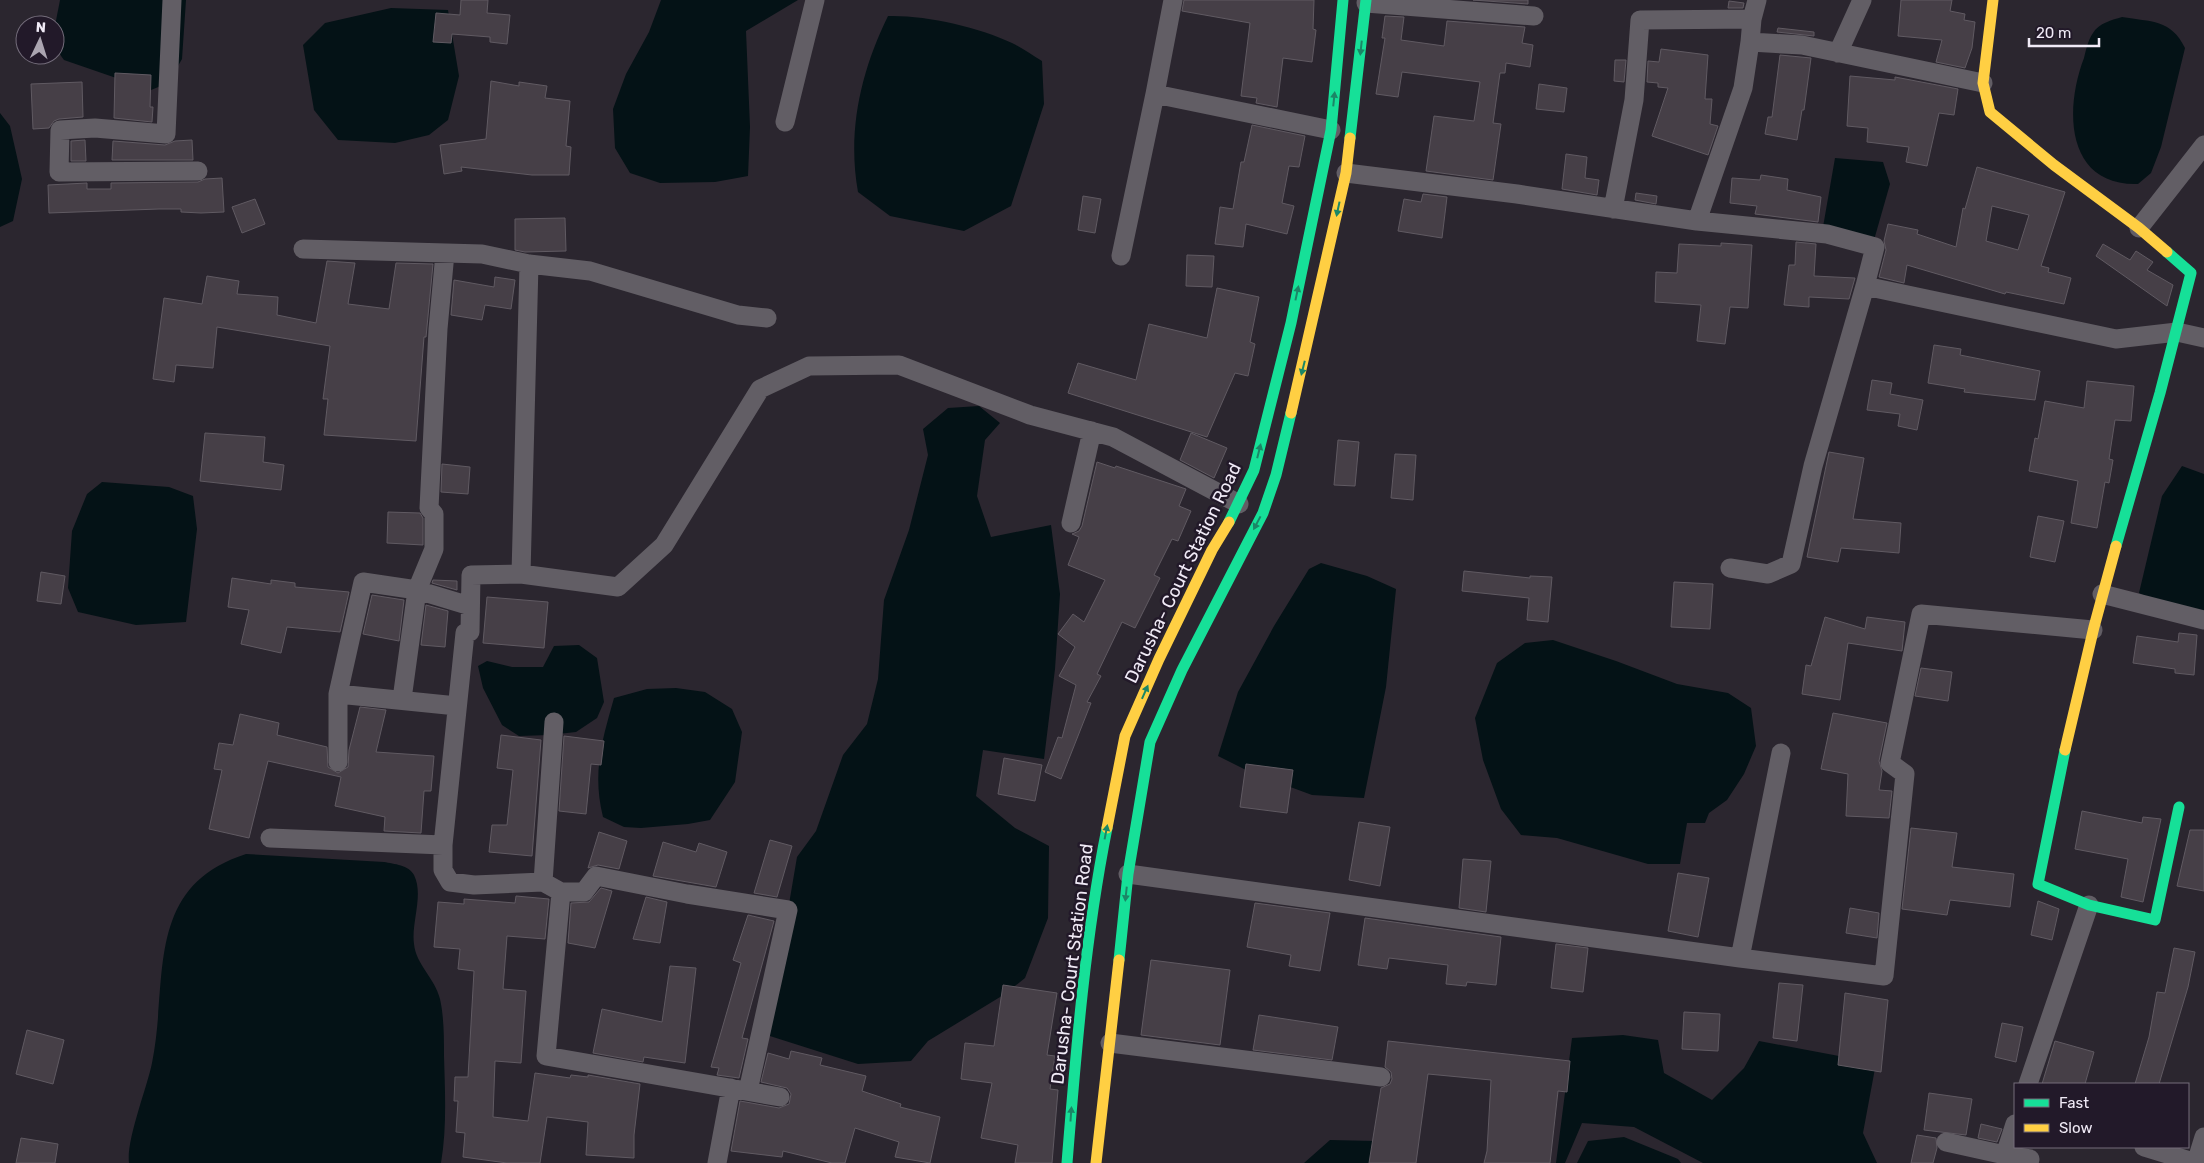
<svg xmlns="http://www.w3.org/2000/svg" width="2204" height="1163" viewBox="0 0 2204 1163" font-family="Rubik,sans-serif">
<style>
.water{fill:#041216}
.building{fill:#463f47;stroke:#605a62;fill-rule:evenodd}
.lines{fill:none;stroke-linecap:round;stroke-linejoin:round}
.street{stroke:#625e65;stroke-width:19}
.fast{stroke:#16e098;stroke-width:11}
.slow{stroke:#ffcf43;stroke-width:11}
.oneway{fill:#1b8666}
.labels{text-anchor:middle;stroke-width:5;stroke-linejoin:round;paint-order:stroke}
.street-label{font-size:18px;fill:#f0eaf6;stroke:#221929}
</style>
<rect width="100%" height="100%" fill="#2b262f"/>
<path class="water" d="M60,0H186L182,59L168,83L151,90L64,60C49,41 56,23 60,0Z
M661,0H798L746,31L750,127L748,176L715,182L660,183L630,173L615,148L613,109L626,74L649,32Z
M391,8L448,10L459,76L448,120L429,135L395,143L338,140L314,110L303,45L325,23Z
M888,16C926,15 978,27 1012,43C1022,48 1032,55 1042,61L1044,104L1011,206L964,231L890,216L858,192C847,131 861,71 888,16Z
M2122,17C2151,22 2171,19 2185,48L2161,147L2151,173L2138,184C2066,186 2064,110 2084,58C2086,50 2088,40 2093,33C2099,23 2112,20 2122,17Z
M0,113L10,126L22,179L13,221L0,227Z
M1835,158L1883,162L1890,184L1874,240L1823,227Z
M979,406L1000,423L985,440L977,496L991,537L1051,525L1060,594L1055,669L1044,759L983,750L976,796L1015,828L1049,846L1048,918L1025,978L1005,994L928,1041L911,1061L858,1064L757,1032L788,910L797,857L816,831L843,755L867,724L878,679L884,600L909,530L928,455L923,429L948,408Z
M2182,466L2204,474V616L2166,606L2139,593L2162,496Z
M102,482L169,487L193,496L197,529L186,622L136,625L78,612L68,588L72,531L87,494Z
M1321,563L1367,576L1396,589L1386,687L1364,798L1312,795L1252,773L1218,756L1238,692L1274,626L1309,569Z
M1553,640L1616,661L1677,684L1728,693L1751,708L1756,746L1744,774L1727,800L1709,813L1705,823H1687L1680,864H1648L1557,838L1521,835L1501,809L1483,760L1475,718L1497,663L1525,643Z
M579,645L597,658L604,702L597,718L576,732L549,735L519,736L502,725L483,688L478,666L487,661L512,667H543L554,646Z
M676,688L705,692L732,709L742,732L735,782L710,820L688,824L641,828L624,827L603,817C592,772 602,741 614,698L647,689Z
M246,854L384,862C394,864 409,865 414,875C424,895 411,923 414,944C416,965 435,978 440,999C444,1017 444,1037 444,1056C445,1091 447,1128 441,1163H129C126,1140 147,1088 152,1063C169,980 143,887 246,854Z
M1623,1035L1658,1040L1664,1073L1712,1100L1744,1068L1759,1041L1876,1063L1863,1133L1877,1163H1703L1634,1127L1582,1123L1565,1163H1556L1572,1038Z
M1624,1137L1678,1159L1681,1163H1577L1588,1141Z
M1330,1140L1375,1141L1395,1163H1304Z"/>
<path class="building" d="M461,0H488L487,13L510,15L507,44L490,42V37L452,34L451,43L433,42L436,13L460,15Z
M1184,0H1314L1313,29L1316,30L1312,62L1283,58L1277,107L1256,103L1257,98L1241,96L1250,23L1182,11Z
M1473,0H1528V4Z
M1901,0H1952L1950,11L1965,14L1964,20L1975,22L1972,48L1965,68L1936,62L1942,40L1898,36Z
M1729,1L1744,3L1743,8H1728Z
M1385,16L1404,17L1401,40L1444,46L1447,21L1525,27L1522,43L1533,45L1530,67L1506,63L1505,73H1500L1493,123L1501,124L1493,180L1426,171L1434,116L1474,121L1480,82L1402,72L1398,97L1376,94L1385,38H1382Z
M1778,28L1814,32V36L1777,32Z
M1661,49L1708,55L1705,99H1712L1710,124L1718,126L1708,155L1652,136L1668,88L1658,87V83L1647,82L1648,61L1659,62Z
M1780,55L1811,58L1804,110H1802L1797,140L1765,134L1768,117H1772Z
M1615,60H1626L1624,82L1614,81Z
M115,73L151,75L150,107H153L152,122L114,118Z
M1850,76L1895,80V77L1958,89L1954,115L1939,113L1927,166L1906,162L1909,147L1867,142L1868,128L1847,126Z
M491,81L519,86V82L547,86L545,98L570,101L566,146L571,147L569,175H532L461,167L462,171L444,174L440,145L486,139Z
M82,82L83,117L59,119L54,121L49,128L33,129L31,84Z
M1539,84L1567,88L1564,112L1536,109Z
M1252,125L1305,136L1299,167L1289,166L1282,203L1294,206L1287,234L1246,224L1243,247L1215,244L1220,207L1233,209L1241,162H1244Z
M85,140L86,161H71V141Z
M192,140L193,160H112L113,141L165,145L175,141Z
M1566,154L1587,157L1585,178L1599,180L1597,195L1562,189Z
M1977,167L2065,192L2041,266L2049,268L2048,272L2071,278L2064,304L2006,292L2005,294L1907,265L1904,283L1879,277L1886,250L1884,241L1888,224L1918,230L1917,234L1956,247L1963,208L1965,209ZM1992,206L2029,215L2018,250L1986,241Z
M1761,175L1788,179L1787,190L1821,197L1818,222L1755,214L1757,206L1730,203L1732,178L1760,180Z
M222,178L224,212L201,213L181,212V209H159L49,213L48,185L87,183V189H111V183L198,182L205,179Z
M1636,193L1657,196L1656,204L1635,200Z
M1423,194L1447,197L1442,238L1398,231L1404,199L1421,202Z
M1083,196L1101,199L1095,233L1078,230Z
M255,199L265,224L242,233L232,207Z
M565,218L566,251L525,252L515,250V219Z
M1796,242L1816,244L1814,276L1855,278L1849,299L1809,297V307L1784,305L1789,265H1795Z
M1721,243L1752,245L1748,308L1730,307L1725,344L1697,341L1701,305L1655,302L1656,272L1677,273L1679,244L1721,246Z
M2103,244L2130,260L2136,251L2153,262L2147,270L2173,285L2167,306L2096,256Z
M1187,255L1214,256L1212,287L1186,286Z
M327,261L355,263L348,304L389,309L396,263L433,264L426,337H424L416,441L324,435L328,399H323L330,346L217,327L213,368L176,365L174,382L153,379L164,298L202,304L207,276L239,281L237,294L278,297L277,315L316,323Z
M495,277L515,280L511,309L485,305L482,320L451,315L454,280L494,287Z
M1217,288L1259,297L1250,342L1255,344L1248,376L1235,373L1207,437L1068,393L1078,363L1136,380L1149,324L1207,338Z
M1934,345L1961,349L1960,355L2040,371L2035,400L1964,392L1965,389L1928,383Z
M1872,380L1892,383L1890,394L1923,400L1917,430L1898,426L1900,414L1867,410Z
M2087,381L2134,386L2131,421L2115,420L2109,459L2113,460L2109,483L2105,482L2097,528L2071,523L2078,481L2029,471L2035,438L2038,439L2045,401L2084,408Z
M205,433L265,437L263,462L284,465L281,490L200,481Z
M1191,433L1227,448L1214,478L1180,460Z
M1338,440L1359,442L1355,486L1334,485Z
M1829,452L1864,458L1853,519L1901,523L1899,553L1841,548L1838,562L1807,557Z
M1395,454L1416,455L1413,500L1391,498Z
M1097,462L1115,468L1116,466L1186,489L1179,506L1191,511L1178,541L1172,539L1154,575L1160,578L1135,628L1122,622L1097,674L1101,676L1087,702L1091,703L1061,779L1045,772L1058,737L1062,738L1076,685L1059,676L1075,647L1058,634L1073,614L1084,622L1105,580L1068,565L1079,537L1072,534L1079,531L1082,526Z
M442,464L470,467L468,494L441,492Z
M388,512L420,513L423,518V545L387,543Z
M2038,516L2064,521L2055,562L2030,557Z
M1464,571L1530,578V576L1552,577L1548,622L1527,620L1529,598L1462,591Z
M41,572L65,576L61,604L37,601Z
M232,578L271,584V580L295,583V587L349,592L340,632L287,627L281,653L241,644L249,610L228,607Z
M433,580L457,581V590L432,583Z
M1674,582L1713,584L1710,629L1671,627Z
M372,595L404,600L399,641L363,634Z
M487,597L548,602L544,648L483,643Z
M426,605L448,611L445,647L421,645Z
M1825,617L1865,629L1867,617L1905,622L1902,651L1848,643L1840,700L1802,694L1806,665L1811,666Z
M2179,633L2197,635L2194,675L2175,673V669L2133,663L2137,636L2178,642Z
M1921,668L1952,672L1948,701L1915,696Z
M360,707L386,710L376,752L434,756L431,791H424L421,833L384,831L385,817L335,806L341,777L268,761L249,838L209,829L222,770L214,769L219,743L233,745L240,714L279,723L277,735L327,747L328,767L338,773L348,767L349,750Z
M1833,713L1887,723L1879,761L1882,771L1879,790L1892,791L1889,818L1846,816L1848,774L1821,769Z
M501,735L541,740L532,856L489,852L492,825H507L513,770L497,768Z
M564,736L604,741L601,765L591,764L586,814L559,811Z
M1004,758L1042,765L1035,801L998,794Z
M1246,764L1293,770L1287,813L1240,807Z
M2082,811L2142,823L2143,817L2161,819L2143,902L2121,897L2128,859L2075,849Z
M1359,822L1390,827L1380,886L1349,880Z
M1911,828L1957,833L1952,867L2014,874L2010,907L1950,900L1947,915L1902,909Z
M2190,830H2204V891L2177,886Z
M599,832L627,841L619,869L598,865L588,868Z
M770,840L792,846L777,897L754,893Z
M663,842L696,852L699,843L727,852L716,887L653,876Z
M1463,859L1491,861L1486,912L1459,908Z
M1678,873L1709,878L1698,937L1668,931Z
M601,888L612,891L595,948L568,943L571,903L589,902Z
M516,896L549,899L545,939L507,936L503,989L526,991L521,1063L495,1061L493,1117L528,1121L535,1073L570,1078L571,1075L588,1077V1075L640,1084L634,1135V1158L586,1155L588,1122L547,1117L540,1163H507L463,1157L465,1133L456,1132L458,1101H454L455,1077H468L474,971L458,969L460,949L434,947L438,902L464,904V899L515,903Z
M646,897L667,902L660,943L633,939Z
M2038,901L2059,909L2052,940L2031,935Z
M1255,903L1330,913L1320,971L1289,966L1291,955L1247,947Z
M1850,908L1879,913L1877,938L1846,933Z
M748,915L774,921L742,1038L748,1039L739,1078L717,1075L719,1068L711,1067L741,963L733,960Z
M1365,918L1501,937L1496,985L1467,982L1466,986L1446,984L1448,965L1389,958L1387,969L1358,965Z
M1556,944L1588,948L1583,992L1551,988Z
M2174,948L2195,952L2188,987L2159,1084H2135L2149,1037L2157,992L2165,993Z
M1151,960L1230,970L1220,1045L1141,1035Z
M670,966L696,968L685,1063L644,1057L643,1062L593,1053L602,1009L662,1022Z
M1779,983L1803,985L1797,1041L1773,1038Z
M1003,985L1057,993L1047,1055L1055,1056L1050,1089L1058,1090L1052,1163H1015L1018,1145L981,1138L992,1083L961,1079L965,1043L994,1046Z
M1845,993L1888,1000L1881,1072L1838,1065Z
M1684,1012L1720,1014L1718,1051L1682,1049Z
M1259,1015L1338,1027L1332,1060L1253,1050Z
M2002,1023L2023,1027L2016,1062L1995,1057Z
M27,1030L64,1040L53,1084L16,1074Z
M1388,1041L1570,1061L1567,1092L1558,1091L1550,1163H1484L1487,1151L1491,1080L1428,1074L1416,1163H1369L1381,1088L1390,1084L1392,1079L1391,1072L1385,1067Z
M2055,1041L2094,1052L2085,1084H2042Z
M791,1051L822,1058L820,1065L866,1076L862,1091L901,1104L900,1107L940,1117L930,1163L895,1157L899,1142L855,1128L845,1163H832L783,1151L782,1157L731,1151L740,1101L779,1108L789,1104L791,1094L787,1088L761,1082L768,1053L789,1059Z
M1929,1093L1972,1099L1966,1135L1924,1130Z
M1981,1124L2002,1129L1997,1142L1978,1138Z
M1917,1135L1936,1138L1937,1148L1933,1163H1911Z
M21,1138L58,1144L55,1163H16Z"/>
<g class="lines">
<path class="street" d="M172,0L166,134L95,128L60,130L59,172L198,171
M1173,0L1155,94L1331,130
M1366,3L1534,16
M1752,19L1757,0
M1838,53L1862,0
M785,122L815,0
M1346,173L1517,194L1697,221L1827,234L1875,247L1865,286L2116,339L2177,332L2204,338
M1613,209L1634,100L1640,20L1752,19L1750,42L1802,45L1983,83
M1697,221L1743,88L1750,42
M2139,228L2204,145
M303,249L482,254L529,264L590,271L738,315L767,318
M1121,256L1155,94
M1071,523L1092,431
M1730,568L1768,574L1791,564L1813,466L1865,286
M521,574L529,264
M2102,594L2204,620
M338,694L457,706
M402,699L417,590L434,549V514L429,508L438,329L445,253
M338,762V694L363,582L417,590L470,606
M270,838L443,845V870L450,882L474,885L543,882L561,892L546,1056L780,1097
M443,845L465,633L470,632L471,575L521,574L618,587L664,545L760,389L809,366L899,365L1030,415L1113,437L1239,504
M1128,874L1740,958L1781,753
M543,882L554,722
M561,892H584L596,876L687,894L788,910L748,1091
M1740,958L1884,976L1905,774L1890,763L1921,614L2093,630
M1110,1043L1381,1077
M2028,1084L2089,905
M2015,1124L2005,1155L2030,1159L2029,1163
M1946,1142L2005,1155
M2144,1147L2197,1163
M717,1163L731,1088
M2196,1163L2204,1137"/>
<path class="fast" d="M1350,138L1366,0
M1229,522L1254,470L1291,323L1331,130L1343,0
M2116,546L2160,393L2191,273L2167,252
M2065,750L2038,884L2089,905L2155,920L2179,807
M1119,960L1128,874L1150,742L1182,670L1263,513L1276,475L1291,413
M1067,1163C1076,1051 1085,938 1107,828"/>
<path class="slow" d="M1993,0L1983,83L1990,112L2054,165L2139,228L2167,252
M1291,413L1346,173L1350,138
M2065,750L2094,627L2116,546
M1107,828L1125,736L1159,659L1212,550L1229,522
M1096,1163L1119,960"/>
</g>
<defs><path id="oneway-solid" d="M-6-.8H1V-3.2L6.5 0L1 3.2V.8H-6Z" transform="scale(1.25)"/></defs>
<g class="oneway">
<use href="#oneway-solid" transform="translate(1361 48) rotate(96)"/>
<use href="#oneway-solid" transform="translate(1334 99) rotate(-84)"/>
<use href="#oneway-solid" transform="translate(1338 209) rotate(102)"/>
<use href="#oneway-solid" transform="translate(1297 293) rotate(-78)"/>
<use href="#oneway-solid" transform="translate(1303 368) rotate(104)"/>
<use href="#oneway-solid" transform="translate(1259 451) rotate(-76)"/>
<use href="#oneway-solid" transform="translate(1257 523) rotate(118)"/>
<use href="#oneway-solid" transform="translate(1145 692) rotate(-66)"/>
<use href="#oneway-solid" transform="translate(1106 832) rotate(-79)"/>
<use href="#oneway-solid" transform="translate(1126 894) rotate(96)"/>
<use href="#oneway-solid" transform="translate(1071 1114) rotate(-86)"/>
</g>
<g class="labels">
<g class="street-label">
<text transform="translate(1183 573) rotate(-64)" y="6">Darusha- Court Station Road</text>
<text transform="translate(1072 964) rotate(-83)" y="6">Darusha- Court Station Road</text>
</g>
</g>
<rect x="2014" y="1083" width="175" height="65" fill="#221929" stroke="#746d7b"/>
<rect x="2024" y="1099" width="25" height="8" fill="#16e098" stroke="#746d7b"/>
<text x="2059" y="1108" font-size="15" fill="#f0eaf6">Fast</text>
<rect x="2024" y="1124" width="25" height="8" fill="#ffcf43" stroke="#746d7b"/>
<text x="2059" y="1133" font-size="15" fill="#f0eaf6">Slow</text>
<g transform="translate(40 40) rotate(4)"><circle r="24" fill="#221929" stroke="#746d7b"/>
<path d="M0-4L9 19L0 12L-9 19Z" fill="#aba5b0"/>
<text y="-8" font-size="14" font-weight="bold" text-anchor="middle" fill="#f0eaf6">N</text>
</g>
<path d="M2029 38v8h70v-8" fill="none" stroke="#f0eaf6" stroke-width="2.5"/>
<text x="2036" y="38" font-size="15" fill="#f0eaf6" stroke="#221929" stroke-width="4" paint-order="stroke">20 m</text>
</svg>
